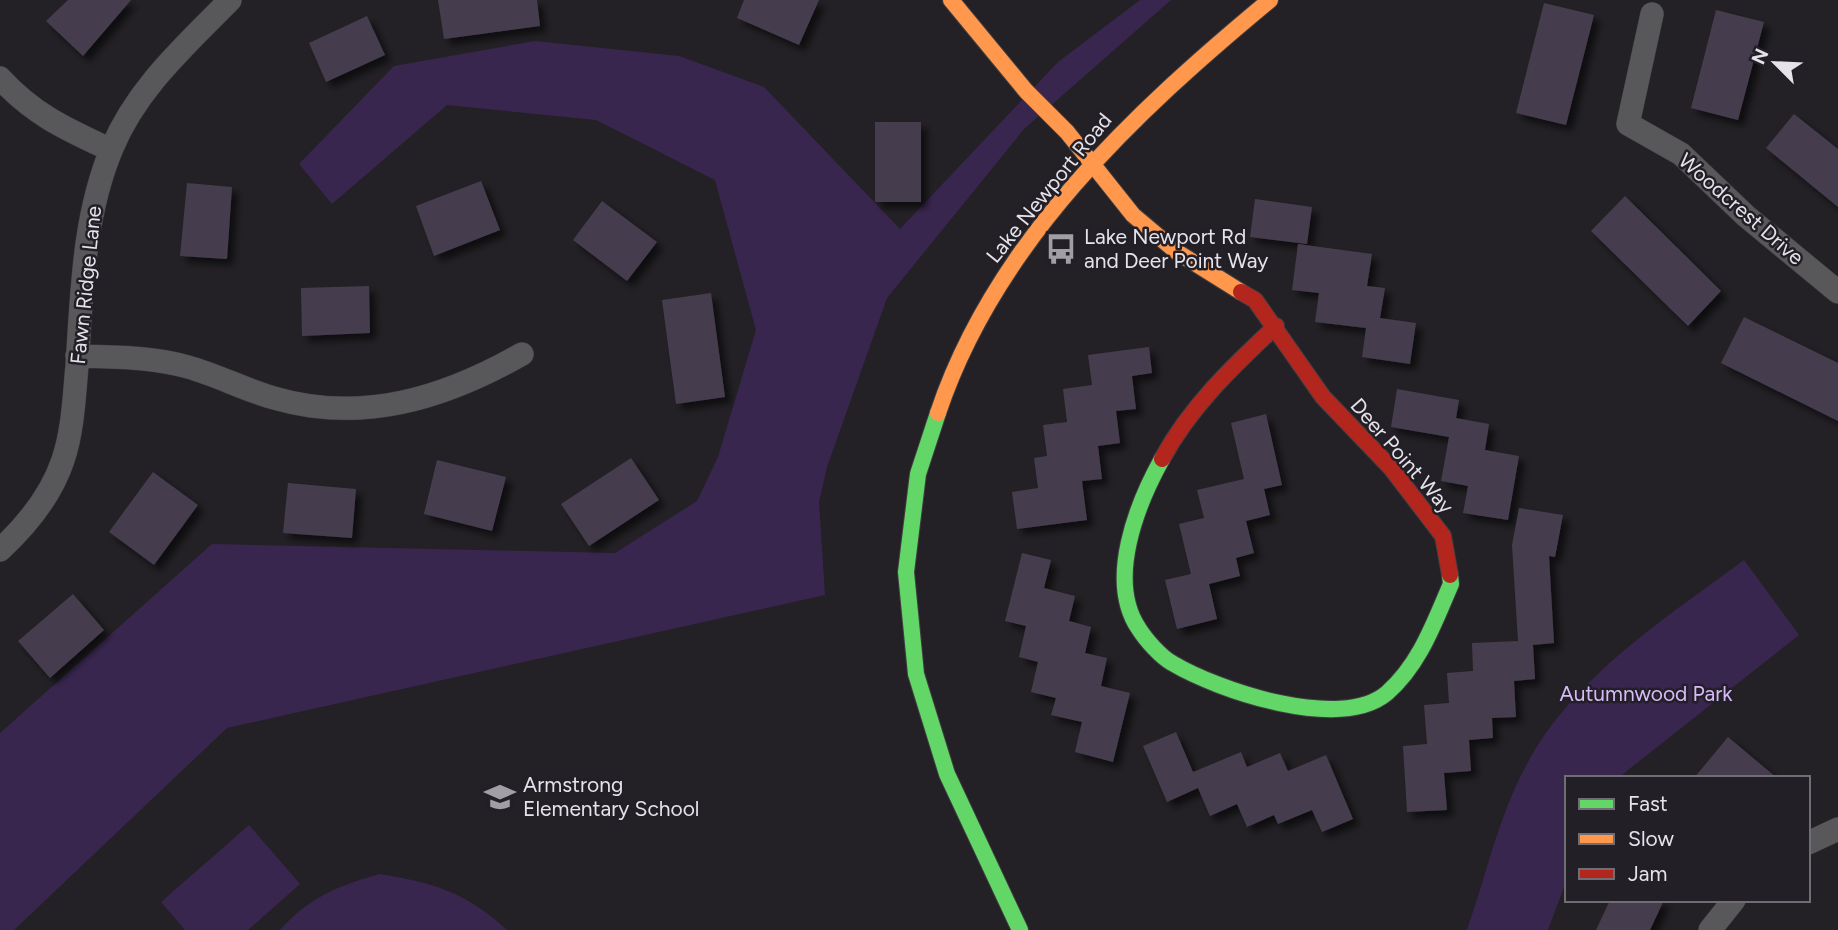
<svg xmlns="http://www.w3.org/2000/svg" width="1838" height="930" viewBox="0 0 1838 930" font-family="Figtree,sans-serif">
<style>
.green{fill:#39264f}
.building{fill:#453d4d;filter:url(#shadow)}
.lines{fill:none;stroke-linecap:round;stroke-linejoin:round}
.street-casing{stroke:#3f3e42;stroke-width:24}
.fast-casing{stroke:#3f3e42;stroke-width:18}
.slow-casing{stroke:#3f3e42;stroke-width:18}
.jam-casing{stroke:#3f3e42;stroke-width:18}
.street{stroke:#58575a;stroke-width:23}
.fast{stroke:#63d668;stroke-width:16}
.slow{stroke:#ff974d;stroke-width:16}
.jam{stroke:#b3261e;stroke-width:16}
.labels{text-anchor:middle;stroke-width:5;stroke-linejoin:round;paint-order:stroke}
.street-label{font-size:21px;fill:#e5e3e9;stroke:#231f27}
.poi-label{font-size:21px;fill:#e5e3e9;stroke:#231f27;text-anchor:start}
.park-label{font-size:21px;fill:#d6bafa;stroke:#231f27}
</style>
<defs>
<filter id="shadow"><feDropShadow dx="6" dy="6" stdDeviation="3.5" flood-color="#0009"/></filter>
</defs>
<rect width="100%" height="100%" fill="#232125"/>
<path class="green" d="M1140,0H1171L1024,129L887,298L827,467L819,502L825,595L227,728L14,930H0V733L212,544L615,553L697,501L718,457L756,330L715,180L596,120L447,105L332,204L299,164L394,66L535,41L679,56L764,87L900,229L1058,62Z
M1744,560L1799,635L1618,778H1567V879L1548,930H1467C1487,874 1498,817 1527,764C1575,675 1665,619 1744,560Z
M249,825L300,884L248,930H185L161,902Z
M380,874C434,883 466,892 507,930H280C310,897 337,886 380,874Z"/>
<path class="building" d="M68,0H131L83,56L46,21Z
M438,0H537L540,26L444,39Z
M744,0H819L799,45L737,18Z
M1544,3L1594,15L1566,125L1516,113Z
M1716,10L1764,22L1738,120L1691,108Z
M367,16L385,55L326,82L309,43Z
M1794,114L1838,149V207L1766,148Z
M875,122H921V202H875Z
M481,181L500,230L434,256L416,206Z
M187,183L232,187L227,259L180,256Z
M1625,196L1721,291L1688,326L1591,231Z
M1255,199L1312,207L1307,244L1250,237Z
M602,201L657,242L627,281L573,240Z
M1298,244L1372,254L1367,286L1385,288L1380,318L1416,323L1410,364L1362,357L1366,328L1315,322L1319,293L1292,290Z
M369,286L370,333L302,336L301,288Z
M711,293L725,397L676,404L662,300Z
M1744,317L1838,363V421L1721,363Z
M1149,347L1152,373L1132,376L1136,409L1116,411L1120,443L1098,446L1102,479L1082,481L1087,520L1017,529L1012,492L1038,488L1034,458L1047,456L1043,425L1067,422L1063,389L1092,385L1088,355Z
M1397,389L1459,400L1456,418L1489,424L1485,450L1519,456L1508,520L1463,513L1468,486L1441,481L1449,437L1391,427Z
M1266,414L1282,485L1264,489L1270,515L1246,521L1254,553L1236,558L1240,576L1209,584L1217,619L1177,629L1165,580L1191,574L1179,524L1204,518L1197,490L1244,479L1231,423Z
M631,458L659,500L589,546L561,504Z
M437,460L506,477L492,531L424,514Z
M153,472L198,505L154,565L109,532Z
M288,483L356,489L352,538L283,533Z
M1519,508L1563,515L1555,557L1549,556L1554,643L1533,645L1535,679L1514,681L1516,717L1492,718L1493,738L1469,740L1471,771L1444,773L1447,810L1407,812L1403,746L1427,744L1424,705L1449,703L1447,673L1473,671L1472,643L1518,641L1512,545Z
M1022,553L1051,560L1044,588L1075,596L1069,621L1091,627L1085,653L1107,658L1101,686L1130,693L1113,762L1075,752L1082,722L1051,715L1056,698L1031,692L1038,662L1019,657L1026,626L1005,621Z
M73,594L104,630L50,678L18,641Z
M1176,732L1193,772L1241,752L1247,767L1280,753L1288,771L1326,755L1353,819L1322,832L1312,810L1278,824L1274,815L1247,827L1237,804L1210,816L1198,788L1167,802L1143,746Z
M1728,737L1777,778H1694Z
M1610,900H1664L1650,930H1596Z"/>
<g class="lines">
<defs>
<path id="street" d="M1652,14L1628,124L1681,154L1746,216L1838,292
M0,78C34,115 66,129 111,150
M77,356C114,357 153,357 188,367C217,375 245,390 274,398C362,424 445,398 522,354
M0,550C27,525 51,496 63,460C73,430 74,398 77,366C82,293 83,217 112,148C137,88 185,46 230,0
M1808,843L1838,829
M1710,930L1734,900"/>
<path id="fast" d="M938,413L918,474L906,572L916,674L947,774L1020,930
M1162,459C1137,504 1106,581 1139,629C1146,640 1161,657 1172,663C1219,691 1341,732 1387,693C1420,664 1434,623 1451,584L1450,575"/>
<path id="slow" d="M951,0L1026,91L1067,132L1133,215L1177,252L1241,292
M938,413C995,242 1135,112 1270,0"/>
<path id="jam" d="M1241,292L1255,300L1323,397L1391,468L1443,536L1450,575
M1162,459C1190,407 1233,366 1276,326"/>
</defs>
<use href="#street" class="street-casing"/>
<use href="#fast" class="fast-casing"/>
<use href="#slow" class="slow-casing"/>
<use href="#jam" class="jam-casing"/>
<use href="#street" class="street"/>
<use href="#fast" class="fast"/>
<use href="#slow" class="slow"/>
<use href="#jam" class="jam"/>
</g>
<defs>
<symbol id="bus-bare" viewBox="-9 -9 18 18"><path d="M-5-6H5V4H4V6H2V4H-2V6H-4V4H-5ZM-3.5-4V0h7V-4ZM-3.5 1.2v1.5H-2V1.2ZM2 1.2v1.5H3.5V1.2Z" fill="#a19fa4" stroke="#231f27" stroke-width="2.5" paint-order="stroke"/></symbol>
<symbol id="school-bare" viewBox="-9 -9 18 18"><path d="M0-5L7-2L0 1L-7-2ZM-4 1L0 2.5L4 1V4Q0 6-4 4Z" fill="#a19fa4" stroke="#231f27" stroke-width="2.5" paint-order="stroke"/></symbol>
</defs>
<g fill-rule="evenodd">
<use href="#bus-bare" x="1039" y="227" width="44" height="44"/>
<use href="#school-bare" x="478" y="775" width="44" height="44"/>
</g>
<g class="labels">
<g class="street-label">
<text transform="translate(1049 188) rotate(-51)" y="7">Lake Newport Road</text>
<text transform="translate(1741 209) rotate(41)" y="7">Woodcrest Drive</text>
<text transform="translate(86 285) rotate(-84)" y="7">Fawn Ridge Lane</text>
<text transform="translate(1402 456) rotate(49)" y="7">Deer Point Way</text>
</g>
<g class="poi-label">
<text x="1084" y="244">Lake Newport Rd<tspan x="1084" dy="24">and Deer Point Way</tspan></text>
<text x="523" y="792">Armstrong<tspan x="523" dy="24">Elementary School</tspan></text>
</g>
<g class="park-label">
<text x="1646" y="701">Autumnwood Park</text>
</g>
</g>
<rect x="1565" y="776" width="245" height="126" fill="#231f27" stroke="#716d75" stroke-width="2"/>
<rect x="1579" y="799" width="35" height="10" fill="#63d668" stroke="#716d75" stroke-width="2"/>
<text x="1628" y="811" font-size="21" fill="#e5e3e9">Fast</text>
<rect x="1579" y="834" width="35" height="10" fill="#ff974d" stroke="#716d75" stroke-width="2"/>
<text x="1628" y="846" font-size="21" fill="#e5e3e9">Slow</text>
<rect x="1579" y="869" width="35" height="10" fill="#b3261e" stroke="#716d75" stroke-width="2"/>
<text x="1628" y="881" font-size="21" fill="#e5e3e9">Jam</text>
<g transform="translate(1775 63) rotate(294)" stroke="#231f27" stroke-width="5" paint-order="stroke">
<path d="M0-5L12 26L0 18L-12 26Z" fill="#e5e3e9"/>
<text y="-10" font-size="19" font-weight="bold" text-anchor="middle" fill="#e5e3e9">N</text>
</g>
</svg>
